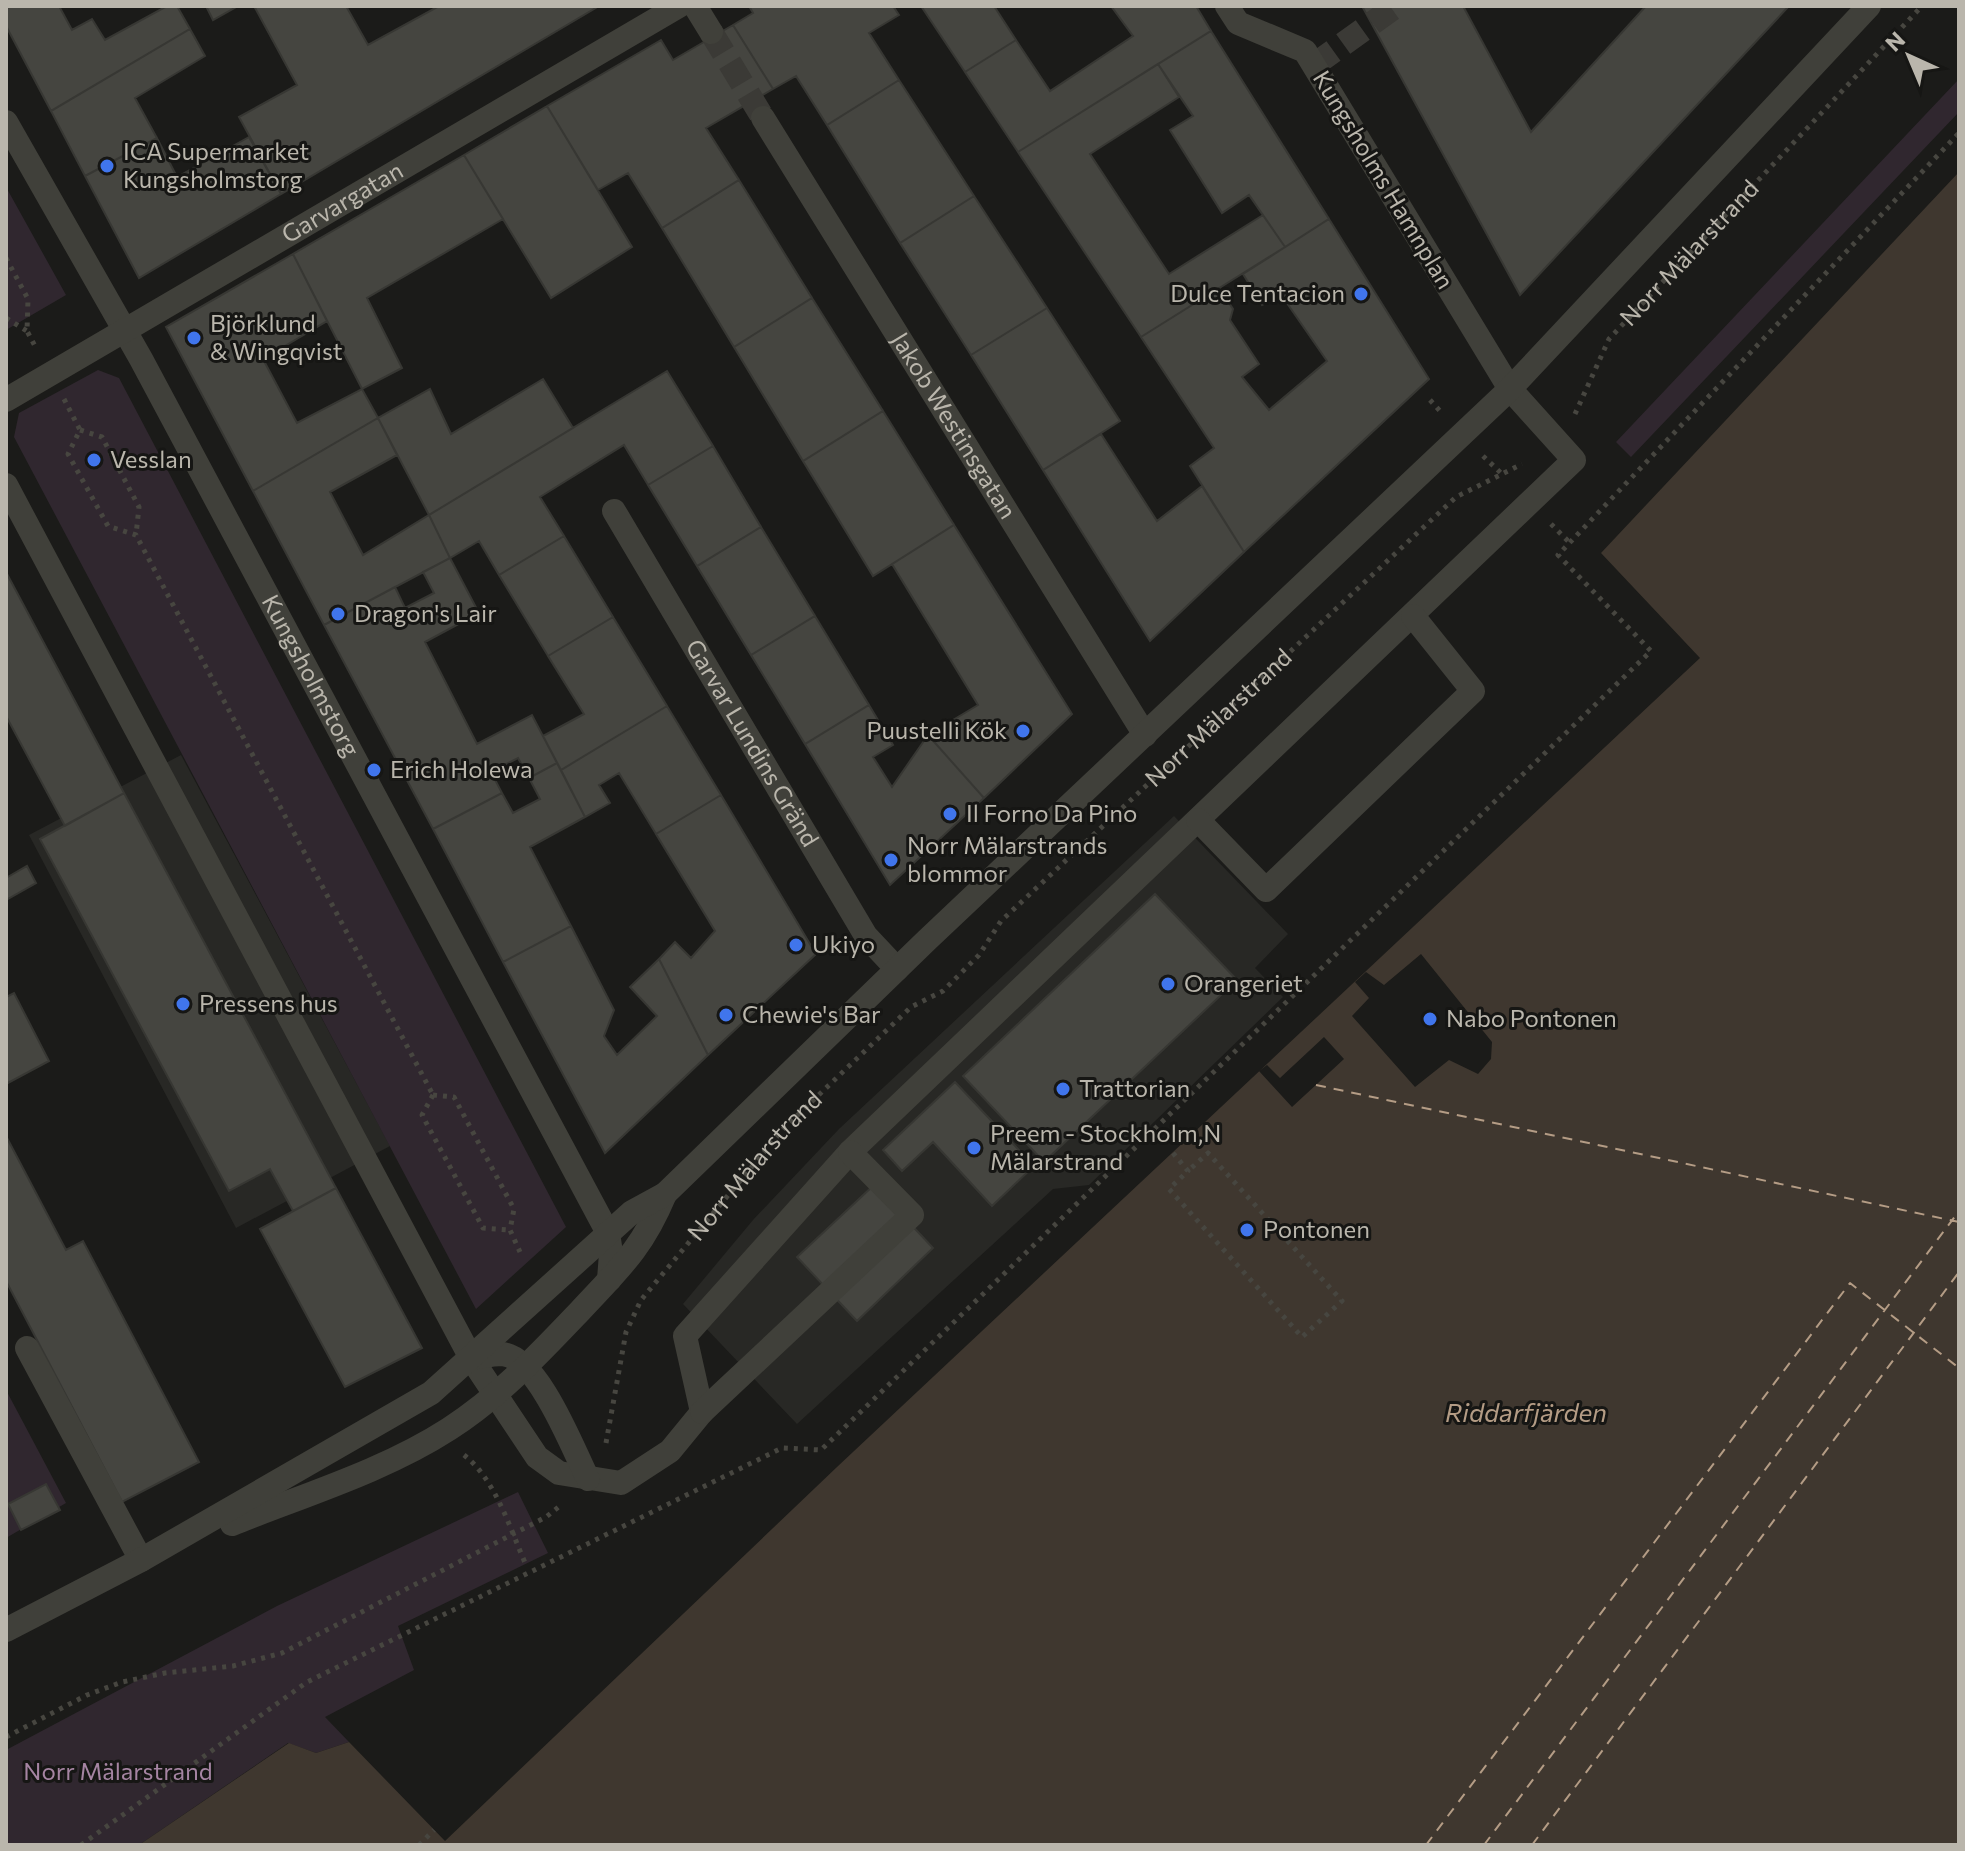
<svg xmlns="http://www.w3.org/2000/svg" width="1965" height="1851" viewBox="0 0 1965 1851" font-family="Commissioner,sans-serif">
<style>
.built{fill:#282825}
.green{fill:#30272f}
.water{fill:#3f372f}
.pier{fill:#1b1b19}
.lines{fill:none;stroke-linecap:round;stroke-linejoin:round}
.ferry{stroke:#b49c85;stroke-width:2;stroke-dasharray:10 8;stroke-linecap:butt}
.building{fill:#454540;stroke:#373733;stroke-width:2}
.minor-tunnel{stroke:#3b3a36;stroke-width:24;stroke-dasharray:24 12;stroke-linecap:butt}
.path{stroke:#474640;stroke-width:5;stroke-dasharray:4 6;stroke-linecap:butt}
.minor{stroke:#40403a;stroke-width:24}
.poi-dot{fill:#4075ec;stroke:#161614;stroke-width:3}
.labels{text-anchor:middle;stroke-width:6;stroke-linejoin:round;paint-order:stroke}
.poi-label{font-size:24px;fill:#bab6ac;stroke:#161614;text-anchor:start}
.street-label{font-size:24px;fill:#bab6ac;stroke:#161614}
.park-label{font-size:24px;fill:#a584a2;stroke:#161614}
.water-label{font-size:26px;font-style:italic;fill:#b49c85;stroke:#161614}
</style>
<rect width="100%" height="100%" fill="#1b1b19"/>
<path class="built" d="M181,755L390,1146L236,1228L29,835Z
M1174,816L1288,934L1255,968L1283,997L1089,1185L1053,1189L797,1424L683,1304L753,1220L839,1129Z"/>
<path class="green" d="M1959,79V112L1631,457L1616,442Z
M6,187L66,295L6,330Z
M98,370L119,378L566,1227L476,1309L14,437L19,413Z
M6,1390L66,1503L6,1538Z
M518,1492L548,1553L398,1626L414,1670L325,1717L349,1742L316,1753L288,1743L139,1845H6V1750L277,1606Z"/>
<path class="water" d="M1959,172V1845H139L289,1743L316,1753L349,1742L445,1841L837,1467L1700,658L1601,553Z"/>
<path class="pier" d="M1421,954L1492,1042L1491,1059L1478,1074L1449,1060L1415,1087L1352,1016L1369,998L1355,982L1366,972L1384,985Z
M1324,1037L1344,1059L1292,1107L1259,1071L1267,1065L1280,1078Z"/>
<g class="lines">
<path class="ferry" d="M1316,1085L1959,1222
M1426,1845L1850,1283L1959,1368
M1484,1845L1959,1211
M1532,1845L1959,1272"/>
</g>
<path class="building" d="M6,6H59L72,30L92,19L105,40L167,6H177L190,29L51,111L6,26Z
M206,6H238L213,20Z
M254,6H346L368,45L439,6H599L281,194L239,117L297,85Z
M749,6H893L899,15L869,33L899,80L827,125L796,76L773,89L733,25L753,13Z
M921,6H994L1016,40L965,72Z
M1111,6H1196L1211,31L1018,152L965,72L1016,40L1050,91L1133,36Z
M1362,6H1463L1531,132L1646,6H1789L1520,295Z
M733,25L773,89L706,128L739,180L662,228L628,173L598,190L547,106L661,40L673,60Z
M190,29L205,56L135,98L157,138L85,176L51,111Z
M1211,31L1329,219L1285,247L1249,195L1222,213L1170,130L1193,116L1158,64Z
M1158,64L1179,97L1090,154L1169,274L1263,215L1285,247L1141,337L1018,152Z
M899,80L974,196L900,243L827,125Z
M547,106L632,247L551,298L464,155Z
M249,137L281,194L139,278L85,176L157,138L177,177Z
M464,155L503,219L367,298L402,368L362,389L293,254Z
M739,180L812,298L734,347L662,228Z
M974,196L1047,308L971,355L900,243Z
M1329,219L1429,379L1244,552L1190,466L1214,448L1141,337L1219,288L1233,309L1230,320L1259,364L1242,377L1269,410L1327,361L1282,296L1262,305L1243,274Z
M293,254L327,321L263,359L297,423L362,389L378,418L253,491L166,327Z
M812,298L883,411L803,461L734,347Z
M1047,308L1120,421L1043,470L971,355Z
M667,371L713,446L648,485L624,445L540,497L564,536L499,575L479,541L450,558L429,515Z
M543,379L573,428L429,515L378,418L430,389L451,434Z
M883,411L954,525L873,576L803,461Z
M378,418L397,455L330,492L363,555L429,515L450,558L324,625L253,491Z
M1101,434L1157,521L1202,486L1244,552L1150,641L1043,470Z
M713,446L761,527L697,566L648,485Z
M954,525L1072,714L984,798L928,735L978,705L892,564Z
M761,527L815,616L751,655L697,566Z
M564,536L613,617L548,656L499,575Z
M450,558L479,613L425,642L477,744L532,715L557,763L529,778L518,758L491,772L502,793L433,829L324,625L395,587L405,608L434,593L423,572Z
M6,572L124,793L65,826L6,716Z
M815,616L869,705L805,744L751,655Z
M613,617L667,706L561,770L543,736L584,714L548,656Z
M869,705L893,745L873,757L892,787L928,735L984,798L890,885L805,744Z
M667,706L721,795L656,834L619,773L599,785L610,803L585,817L561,770Z
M557,763L585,817L530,847L571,926L503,962L433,829L502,793L513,813L540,799L529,778Z
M124,793L336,1188L293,1211L270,1169L229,1191L40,839Z
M721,795L816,954L708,1055L659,959L675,942L691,958L715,931L656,834Z
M27,866L36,883L6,900V878Z
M1155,894L1237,980L1044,1162L963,1076Z
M571,926L614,1010L604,1036L617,1055L657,1016L630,987L659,959L708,1055L605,1153L503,962Z
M14,993L49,1061L6,1084V997Z
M955,1082L1034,1166L992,1206L933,1142L902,1171L883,1150Z
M6,1136L66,1250L83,1241L199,1462L122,1502L6,1281Z
M874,1185L933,1248L857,1321L797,1257Z
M336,1188L422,1348L345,1387L260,1229Z
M46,1484L60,1510L21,1530L8,1504Z"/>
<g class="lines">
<path class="minor-tunnel" d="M711,32L763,118
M1314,65L1396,6"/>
<g class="path">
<path d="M6,258L28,299L27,331L36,348"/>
<path d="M6,318L27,331"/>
<path d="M64,399L80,430L68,454L108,526L136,535L433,1095"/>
<path d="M1430,400L1440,411"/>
<path id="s1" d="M1575,414L1609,339L1922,6"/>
<path d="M80,430L102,437L139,507L136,535"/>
<path d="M1483,456L1502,474"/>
<path d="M1551,524L1569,542"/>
<path d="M433,1095L454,1097L514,1209L510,1230L520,1252"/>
<path d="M433,1095L422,1115L483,1228L510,1230"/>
<path d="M1173,1153L1188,1171L1169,1189L1302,1337L1342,1301L1208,1153L1188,1171"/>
<path id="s2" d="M606,1443L626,1332L641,1300L784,1128L911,1007L943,991L979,955L1001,921L1456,497L1522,464"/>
<path d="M464,1455C496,1480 510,1529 526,1565"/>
<path d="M6,1737L87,1695L122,1682L165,1673L233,1666L282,1653L546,1517L561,1505"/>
<path d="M81,1845L307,1682L782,1448L821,1450L1651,651L1558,555L1959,133"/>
<path d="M419,1845L434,1830"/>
</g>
<g class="minor">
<path d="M695,6L711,32"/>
<path id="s3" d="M763,118L1145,735"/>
<path id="s4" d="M6,122L141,359L608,1233L611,1253L609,1280"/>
<path id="s5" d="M6,400L679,6"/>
<path d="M6,485L471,1358L537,1457L559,1473L621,1483L670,1451L702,1412L685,1336L850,1152L1574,460L1510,389L1305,51L1238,23L1227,6"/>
<path id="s6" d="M614,511L866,936L897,969"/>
<path d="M1198,820L1266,890L1473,691L1413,616"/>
<path d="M27,1348L141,1560"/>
<path d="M471,1358C480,1357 492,1354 502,1354C538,1357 573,1449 588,1479"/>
<path d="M702,1412L912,1215L850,1152"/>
<path d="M232,1524C304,1495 384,1471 449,1429C499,1397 540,1353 580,1311C620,1268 642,1249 665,1194"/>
<path d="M6,1630L141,1560L431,1393L632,1212L665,1194L927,940L1510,389L1869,6"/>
</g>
</g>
<g class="poi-dot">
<circle cx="107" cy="166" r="8"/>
<circle cx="1361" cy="294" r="8"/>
<circle cx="194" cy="338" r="8"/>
<circle cx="94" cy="460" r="8"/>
<circle cx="338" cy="614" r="8"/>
<circle cx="1023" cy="731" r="8"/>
<circle cx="374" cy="770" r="8"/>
<circle cx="950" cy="814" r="8"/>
<circle cx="891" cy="860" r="8"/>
<circle cx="796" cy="945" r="8"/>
<circle cx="1168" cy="984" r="8"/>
<circle cx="183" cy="1004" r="8"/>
<circle cx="726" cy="1015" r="8"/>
<circle cx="1430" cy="1019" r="8"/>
<circle cx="1063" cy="1089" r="8"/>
<circle cx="974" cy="1148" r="8"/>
<circle cx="1247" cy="1230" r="8"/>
</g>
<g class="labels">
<g class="poi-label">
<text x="123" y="160">ICA Supermarket<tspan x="123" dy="28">Kungsholmstorg</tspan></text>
<text x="1345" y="302" text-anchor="end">Dulce Tentacion</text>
<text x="210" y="332">Björklund<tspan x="210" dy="28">&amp; Wingqvist</tspan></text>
<text x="110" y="468">Vesslan</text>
<text x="354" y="622">Dragon's Lair</text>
<text x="1007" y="739" text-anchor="end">Puustelli Kök</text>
<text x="390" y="778">Erich Holewa</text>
<text x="966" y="822">Il Forno Da Pino</text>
<text x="907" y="854">Norr Mälarstrands<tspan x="907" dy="28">blommor</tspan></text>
<text x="812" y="953">Ukiyo</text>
<text x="1184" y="992">Orangeriet</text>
<text x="199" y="1012">Pressens hus</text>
<text x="742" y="1023">Chewie's Bar</text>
<text x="1446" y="1027">Nabo Pontonen</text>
<text x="1079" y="1097">Trattorian</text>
<text x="990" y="1142">Preem - Stockholm,N<tspan x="990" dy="28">Mälarstrand</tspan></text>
<text x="1263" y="1238">Pontonen</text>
</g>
<g class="street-label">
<text transform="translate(1383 180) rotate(59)" y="8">Kungsholms Hamnplan</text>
<text dy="8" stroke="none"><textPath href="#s5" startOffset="390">Garvargatan</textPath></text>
<text dy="8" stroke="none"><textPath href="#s1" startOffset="200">Norr Mälarstrand</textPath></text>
<text dy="8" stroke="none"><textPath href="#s3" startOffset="362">Jakob Westinsgatan</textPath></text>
<text dy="8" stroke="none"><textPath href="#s4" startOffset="632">Kungsholmstorg</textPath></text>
<text dy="8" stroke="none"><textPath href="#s2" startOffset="972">Norr Mälarstrand</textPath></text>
<text dy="8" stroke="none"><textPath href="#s6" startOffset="270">Garvar Lundins Gränd</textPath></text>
<text dy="8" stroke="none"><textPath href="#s2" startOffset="324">Norr Mälarstrand</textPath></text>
</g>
<g class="park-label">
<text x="118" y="1780">Norr Mälarstrand</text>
</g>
<g class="water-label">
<text x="1526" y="1422">Riddarfjärden</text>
</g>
</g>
<rect width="1965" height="1851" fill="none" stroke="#bab6ac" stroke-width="16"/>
<g transform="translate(1909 56) rotate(316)" stroke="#161614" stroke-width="6" paint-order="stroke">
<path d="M0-6L14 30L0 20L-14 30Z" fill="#bab6ac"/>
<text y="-12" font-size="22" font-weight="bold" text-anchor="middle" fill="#bab6ac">N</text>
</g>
</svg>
